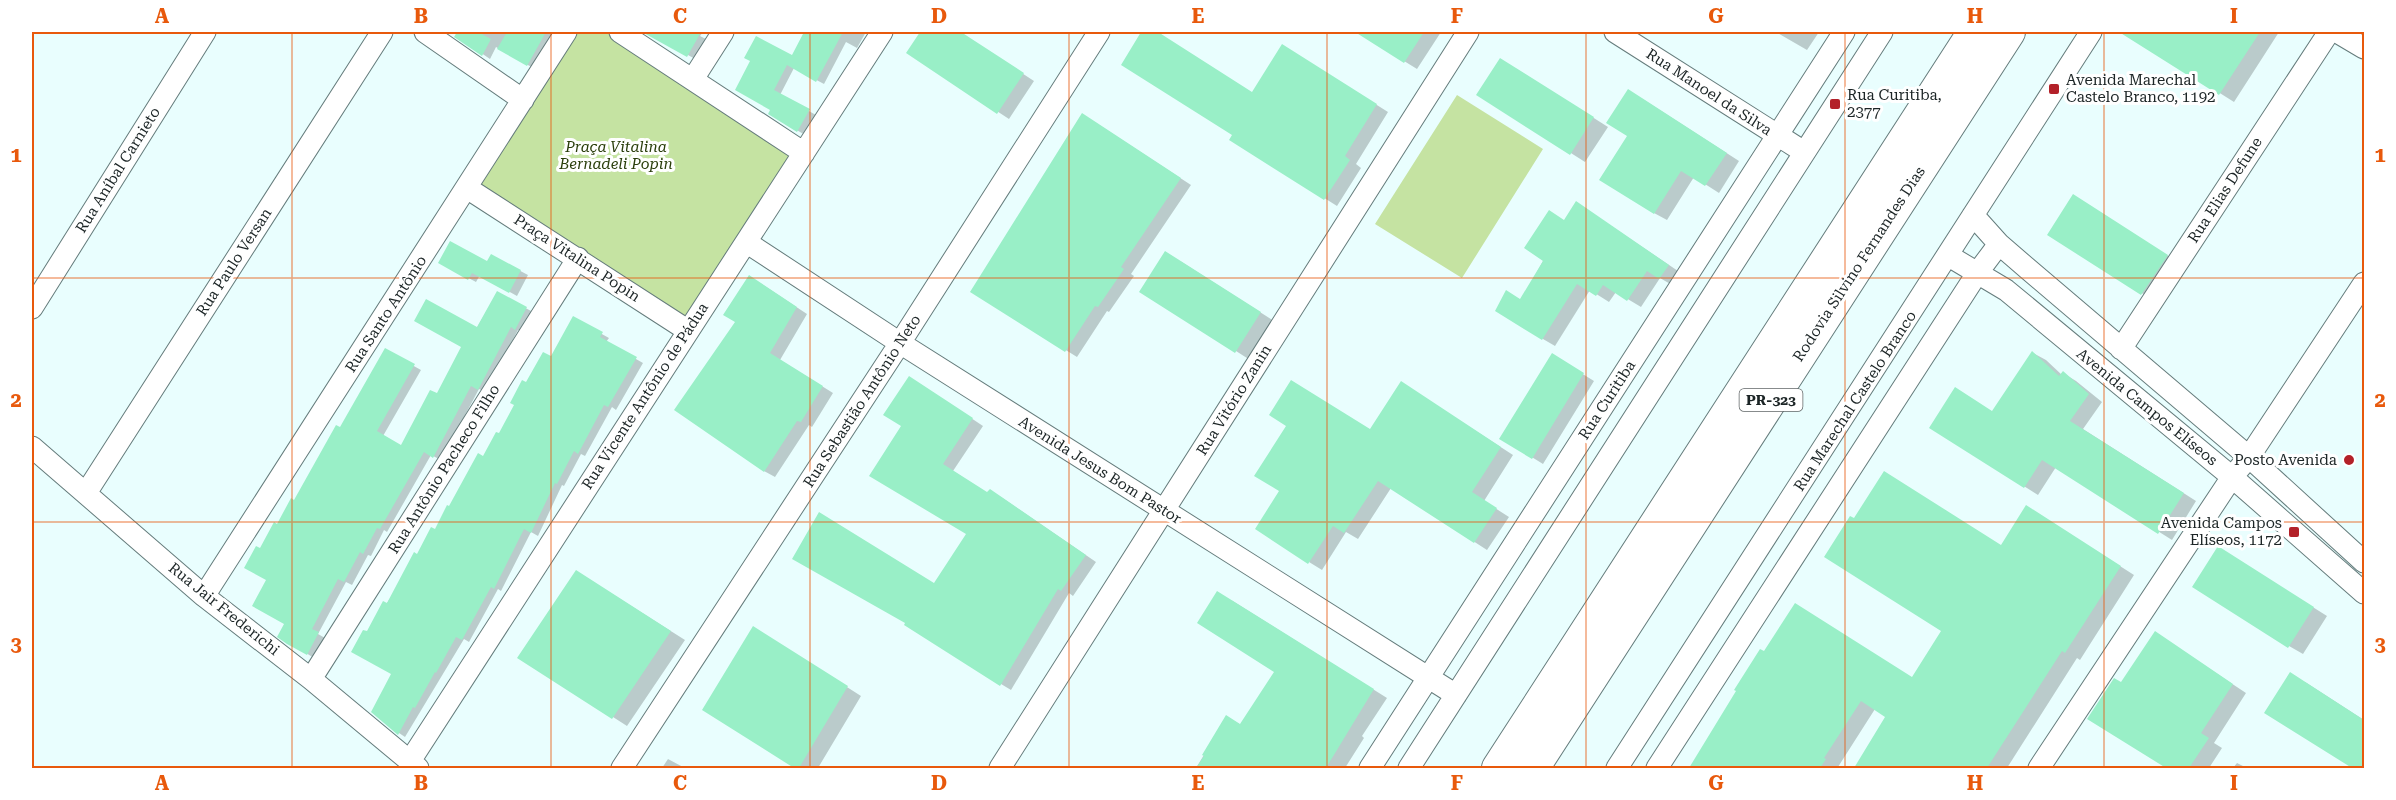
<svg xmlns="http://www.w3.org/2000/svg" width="2396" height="800" viewBox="0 0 2396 800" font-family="'Roboto Serif',serif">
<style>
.green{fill:#c5e3a2}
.shadow{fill:#0003}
.building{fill:#99efc7}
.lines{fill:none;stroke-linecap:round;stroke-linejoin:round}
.minor-casing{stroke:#657c7c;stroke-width:23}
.highway-casing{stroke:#657c7c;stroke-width:34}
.minor{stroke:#fff;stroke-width:21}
.highway{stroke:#fff;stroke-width:32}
.grid{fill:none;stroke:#e8590c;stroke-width:1.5;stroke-opacity:0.55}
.poi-dot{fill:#b32129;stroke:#fff;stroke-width:2}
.labels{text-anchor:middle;stroke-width:6;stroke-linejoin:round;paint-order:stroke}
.shield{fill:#fff;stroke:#606667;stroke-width:1.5}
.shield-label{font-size:14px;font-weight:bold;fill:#1c2526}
.poi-label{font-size:15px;fill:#1c2526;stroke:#fff;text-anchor:start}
.street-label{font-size:15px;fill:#1c2526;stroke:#fff}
.park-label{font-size:15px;font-style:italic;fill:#2a3e0b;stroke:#fff}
.neatline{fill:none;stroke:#e8590c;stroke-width:2}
.grid-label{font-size:20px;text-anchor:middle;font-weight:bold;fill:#e8590c}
</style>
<rect width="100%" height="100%" fill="#e9fefe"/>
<path class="green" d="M566,32H620L804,153L687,330L467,188Z
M1457,95L1543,149L1462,278L1375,224Z"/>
<path class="shadow" d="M458,32H555L535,69L496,47L490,59L456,36Z
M653,32H703L700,36L706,39L695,59L660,39L661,36Z
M819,32H866L857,48L846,42L824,84L794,68L780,95L816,115L805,135L770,114L772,109L752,61L792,57L809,50Z
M922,32H959L1034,81L1009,119L908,53Z
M1143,32H1156L1252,93L1294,53L1388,112L1356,164L1361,168L1337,206L1231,139L1234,135L1123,65Z
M1357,32H1441L1417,69Z
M1776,32H1819L1807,50Z
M2128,32H2279L2234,102L2126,34Z
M1515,68L1608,127L1585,162L1478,94Z
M1641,98L1739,161L1719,193L1694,177L1667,220L1654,213L1629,135Z
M1093,121L1191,185L1131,274L1134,276L1109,312L1107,311L1077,357L972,292Z
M1577,203L1681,273L1672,285L1660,278L1641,307L1616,292L1609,302L1590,290L1555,346L1543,339L1521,301L1565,221Z
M2087,205L2181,264L2156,302L2049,235Z
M492,256L528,275L517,296L480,275L476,282L440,263H488Z
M1180,261L1274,321L1250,360L1236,351Z
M760,283L807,314L780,360L833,393L812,427L809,425L775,477L764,471L737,322Z
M497,293L533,312L522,332L518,330L485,392L479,389L441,460L431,455L387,532L384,530L371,556L368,555L352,585L346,582L318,634L325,638L314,658L279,636L286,623L268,580L261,550L295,502L341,429L385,350L421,370L383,436L402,447L438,395Z
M573,318L609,338L606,342L643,363L616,410L612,407L585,456L581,454L564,486L562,485L538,536L531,532L501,591L498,589L469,642L464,639L405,737L399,733L393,674L367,633L499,435L527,385L552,358Z
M2033,353L2046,360L2062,375L2063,373L2076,381L2102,402L2083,429L2196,501L2172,540L2056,467L2038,495L1931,427L1993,412Z
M1552,355L1594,381L1543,464L1501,438Z
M920,384L983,426L953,471L988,494L1001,497L1096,562L1073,596L1069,593L1011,690L1001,684L935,585L968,534L903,426Z
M1414,391L1513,455L1484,501L1509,517L1487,550L1391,488L1358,539L1346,532L1322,570L1309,562L1370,431Z
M2040,515L2134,575L2080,660L2077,658L2007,768H1855L1887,717L1875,709L1838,767L1839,768H1690L1738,690L1913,678L2001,546Z
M2233,557L2327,616L2303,654L2289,646Z
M590,580L685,640L627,726L613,717Z
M1231,600L1387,698L1362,736L1364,738L1345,768H1196L1227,717L1241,725L1276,671Z
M767,636L861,696L818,768H797L704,710Z
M2169,642L2246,693L2214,743L2222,748L2209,768H2169L2089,718L2121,684Z
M2305,682L2364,720V768H2354L2266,713Z
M668,759L683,767L685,768H662Z
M2237,763L2247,768H2233Z"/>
<path class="building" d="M457,32H478L491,39L482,56L454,37Z
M507,32H546L527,66L497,49Z
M642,32H701L687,57Z
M804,32H843L816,82L787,65L774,90L810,109L797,132L768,114L770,110L735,90L750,61L744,58L756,36L792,55Z
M920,32H961L1024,73L997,114L906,53Z
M1141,32H1158L1252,92L1282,44L1377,104L1345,156L1350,160L1324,200L1229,140L1232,135L1121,65Z
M1355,32H1424L1404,63Z
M2119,32H2260L2219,95Z
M1500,58L1594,117L1570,155L1476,95Z
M1628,89L1727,153L1705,186L1681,171L1654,214L1599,180L1627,136L1606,123Z
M1082,113L1181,178L1121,267L1124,269L1098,307L1095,306L1065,352L970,292Z
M2073,194L2168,255L2141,295L2047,235Z
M1576,201L1669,265L1659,279L1647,271L1627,301L1603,285L1596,296L1577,284L1542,340L1495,311L1506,290L1520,299L1543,261L1524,248L1549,210L1564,220Z
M450,241L487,261L491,254L521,270L509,293L472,273L468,280L438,263Z
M1165,251L1261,312L1235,353L1139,292Z
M749,275L797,307L770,353L823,386L801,422L797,421L764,472L674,410L735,322L723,315Z
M497,291L527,307L515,330L511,327L478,390L471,386L433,458L424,452L380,529L377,528L363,554L360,552L344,582L338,579L312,629L319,632L307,655L287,644L277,637L284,624L252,606L266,580L244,568L256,546L260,548L274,522L277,524L291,498L294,500L336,425L340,427L385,348L415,364L377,431L401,445L430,390L437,393L461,347L414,321L426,299L477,327Z
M573,316L603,332L600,337L637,357L608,407L604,405L578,454L574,451L557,484L555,483L531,533L524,529L494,589L491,587L462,640L456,637L436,673L435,672L415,708L413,707L398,735L371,712L391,674L351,652L363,630L367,631L383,601L387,603L414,552L417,554L431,527L435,529L447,505L449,506L478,453L483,456L496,432L499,433L514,405L510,403L522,380L526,382L543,352L551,356Z
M2032,351L2059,376L2063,371L2089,394L2070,421L2184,493L2158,534L2042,460L2024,488L1929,428L1955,387L1992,411Z
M1552,353L1584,373L1532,459L1499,439Z
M909,376L973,418L943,464L987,492L990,489L1086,555L1061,591L1058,589L1000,686L904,625L905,623L792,559L819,512L934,583L966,534L869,476L901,426L883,415Z
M1291,380L1370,429L1401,381L1501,447L1472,492L1497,508L1474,543L1378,481L1344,533L1333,526L1308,564L1255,529L1279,491L1254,476L1286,426L1269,415Z
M1884,471L2001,545L2026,505L2121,566L2065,653L2062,651L1987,768H1854L1885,717L1861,701L1824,758L1826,759L1820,768H1689L1736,691L1734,690L1760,649L1764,651L1795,603L1912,677L1941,631L1824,557L1850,516L1854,518Z
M2218,546L2314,607L2288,648L2192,587Z
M576,570L671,631L612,719L517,658Z
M1217,591L1374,689L1326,768H1196L1204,756L1202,755L1226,715L1240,724L1274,672L1197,623Z
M753,626L848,686L799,768H794L702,710Z
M2155,631L2233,684L2201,733L2209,738L2189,768H2166L2087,719L2114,678L2121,682Z
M2290,672L2364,720V768H2352L2264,713Z"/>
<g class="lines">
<defs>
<path id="minor" d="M425,32L523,100
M620,32L804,153
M1615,32L1804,152
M2337,32L2364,48
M693,79L723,32
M467,188L687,330
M1973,215L1999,244L2028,269L2249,457L2364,562
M746,242L900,343L1456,695
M1949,256L2006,290L2232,477L2364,593
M32,308L205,32
M2121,349L2329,32
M32,447L204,596L311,679L418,768
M86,493L382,32
M204,596L566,32
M311,679L578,258
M410,761L882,32
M622,768L900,343L1099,32
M1000,768L1468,32
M1370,768L1844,32
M1409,768L1882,32
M1617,768L2091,32
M1657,768L1978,272L1999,244
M2039,768L2232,477L2249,457L2364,283"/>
<path id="highway" d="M1498,768L1974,32
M1533,768L2009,32"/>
</defs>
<use href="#minor" class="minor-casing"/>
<use href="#highway" class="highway-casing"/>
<use href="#minor" class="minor"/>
<use href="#highway" class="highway"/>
</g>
<path class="grid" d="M292,32V768M551,32V768M810,32V768M1069,32V768M1327,32V768M1586,32V768M1845,32V768M2104,32V768M32,278H2364M32,522H2364"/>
<g class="poi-dot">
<rect x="2048" y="83" width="12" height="12" rx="3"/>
<rect x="1829" y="98" width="12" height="12" rx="3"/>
<circle cx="2349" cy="460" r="6"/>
<rect x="2288" y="526" width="12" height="12" rx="3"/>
</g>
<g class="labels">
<rect class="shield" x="1739.5" y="389" width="63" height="22" rx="4.5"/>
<g class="shield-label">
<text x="1771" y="405">PR-323</text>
</g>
<g class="poi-label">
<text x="2066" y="85">Avenida Marechal<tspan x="2066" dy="17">Castelo Branco, 1192</tspan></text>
<text x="1847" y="100">Rua Curitiba,<tspan x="1847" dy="17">2377</tspan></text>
<text x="2337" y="465" text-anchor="end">Posto Avenida</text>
<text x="2282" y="528" text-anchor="end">Avenida Campos<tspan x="2282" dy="17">Elíseos, 1172</tspan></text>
</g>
<g class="street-label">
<text transform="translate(1709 92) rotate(33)" y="5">Rua Manoel da Silva</text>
<text transform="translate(118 170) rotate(-58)" y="5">Rua Aníbal Carnieto</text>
<text transform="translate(2225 190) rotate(-57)" y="5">Rua Elias Defune</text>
<text transform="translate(577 258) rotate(33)" y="5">Praça Vitalina Popin</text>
<text transform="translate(234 262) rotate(-57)" y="5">Rua Paulo Versan</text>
<text transform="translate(1859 264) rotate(-57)" y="5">Rodovia Silvino Fernandes Dias</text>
<text transform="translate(386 314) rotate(-57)" y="5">Rua Santo Antônio</text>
<text transform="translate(645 396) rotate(-57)" y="5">Rua Vicente Antônio de Pádua</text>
<text transform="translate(1234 400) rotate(-58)" y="5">Rua Vitório Zanin</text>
<text transform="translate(1607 400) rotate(-57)" y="5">Rua Curitiba</text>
<text transform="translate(862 401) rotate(-57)" y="5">Rua Sebastião Antônio Neto</text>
<text transform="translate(1855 401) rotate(-57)" y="5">Rua Marechal Castelo Branco</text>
<text transform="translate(2147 407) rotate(39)" y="5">Avenida Campos Elíseos</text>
<text transform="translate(444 469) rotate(-58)" y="5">Rua Antônio Pacheco Filho</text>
<text transform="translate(1100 470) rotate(32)" y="5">Avenida Jesus Bom Pastor</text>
<text transform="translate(224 609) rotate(39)" y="5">Rua Jair Frederichi</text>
</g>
<g class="park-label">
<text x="616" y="152">Praça Vitalina<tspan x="616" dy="17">Bernadeli Popin</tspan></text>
</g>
</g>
<rect width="2396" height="800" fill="none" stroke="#ffffff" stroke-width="66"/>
<rect x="33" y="33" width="2330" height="734" class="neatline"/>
<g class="grid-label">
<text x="162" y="23">A</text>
<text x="421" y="23">B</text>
<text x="680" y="23">C</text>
<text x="939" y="23">D</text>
<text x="1198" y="23">E</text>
<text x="1457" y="23">F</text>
<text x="1716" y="23">G</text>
<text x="1975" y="23">H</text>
<text x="2234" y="23">I</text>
<text x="16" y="162">1</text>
<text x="2380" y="162">1</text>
<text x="16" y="407">2</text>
<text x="2380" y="407">2</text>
<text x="16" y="651">3</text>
<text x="2380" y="651">3</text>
<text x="162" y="790">A</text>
<text x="421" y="790">B</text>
<text x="680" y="790">C</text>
<text x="939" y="790">D</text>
<text x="1198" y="790">E</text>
<text x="1457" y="790">F</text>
<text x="1716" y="790">G</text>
<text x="1975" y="790">H</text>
<text x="2234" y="790">I</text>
</g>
</svg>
